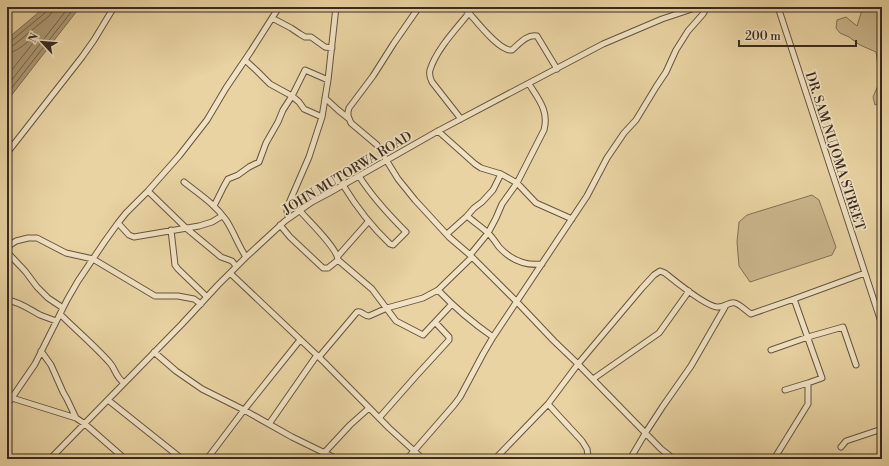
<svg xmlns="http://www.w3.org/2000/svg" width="889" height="466" viewBox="0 0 889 466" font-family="'Libre Bodoni',serif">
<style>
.green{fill:#cbb68c;stroke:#827056}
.water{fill:#ad9a76;stroke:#7f6d54}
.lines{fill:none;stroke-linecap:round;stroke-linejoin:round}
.shore{stroke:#73624c;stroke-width:1}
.minor-casing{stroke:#655441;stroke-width:7}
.minor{stroke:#f1e2c3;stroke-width:5}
.labels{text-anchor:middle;stroke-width:3.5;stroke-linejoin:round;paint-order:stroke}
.street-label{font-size:13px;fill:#392a21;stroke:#f1e2c3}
</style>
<rect width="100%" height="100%" fill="#e9d3a2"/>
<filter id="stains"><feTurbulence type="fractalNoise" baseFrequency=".005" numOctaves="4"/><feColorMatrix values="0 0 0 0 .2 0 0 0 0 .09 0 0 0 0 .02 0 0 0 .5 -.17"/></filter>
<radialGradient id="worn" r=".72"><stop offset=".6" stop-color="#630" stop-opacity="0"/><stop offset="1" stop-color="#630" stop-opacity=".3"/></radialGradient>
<path class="green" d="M863,7H882V102L875,105L873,97L879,83L878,66L876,52L860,45L849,37L840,33L836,28L837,20L846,17L857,26Z
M812,195L819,200L836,247L832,255L750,282L739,266L737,242L739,222L747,215Z"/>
<path class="water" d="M45,7H80L7,101V39Z"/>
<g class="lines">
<path class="shore" d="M7,42L11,41L46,12L47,10V7
M7,47L14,45L49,16L52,12V7
M7,53C18,52 27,42 35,35L38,36L37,38L7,76
M7,86L69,7
M7,94L75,7"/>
<defs>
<path id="minor" d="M419,7L394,43L373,76L349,108L348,112V116L351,123L377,145L398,179L415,200L449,237L470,255L517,302L554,341L578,364L661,449L674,459
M778,7L882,325
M469,13C477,22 500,52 512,50C519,44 527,34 537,36L557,69
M272,18L291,28L300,34L305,37H311L325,47L332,48
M245,60L257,71L270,84L292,96L299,102L304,109L322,117
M325,98L338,110L348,118
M461,119L432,82C430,78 429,74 430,70C436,50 456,29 469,13L463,7
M438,131L475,164L481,168L501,174L517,183L536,203L572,219
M7,153L82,57L94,40L114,7
M184,182C199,194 215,204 226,220C234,232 238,245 246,257
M343,185C357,208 370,225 390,244L393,245L406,232C389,215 372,197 359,176
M148,191L186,228L221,257L232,261L236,266
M214,206L224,186L228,179L238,175L249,167L259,162L266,143L278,122L283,110L292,96L305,70L328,80
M300,211C308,220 338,249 338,260L372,289L396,321L423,335L451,305
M467,216C474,222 483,228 489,234C493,238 496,243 499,247C510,259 525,266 542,264
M290,217L288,216L287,211L289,203L309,157L322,117L328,80L336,7
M118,223L129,235L134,237L199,226L212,222L222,216
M280,225L290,237L323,268H328L338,260
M171,230L175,265L178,269L207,297
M447,234L467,216L474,208L482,202L493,190L501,174
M7,247L16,241L28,238H37L66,253L93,259L155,296H178L194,299L201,304
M7,252L25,271L37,287L48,298L63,308
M470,255L488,233L496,218L502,204L517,183L544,130C549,111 539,100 529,84
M338,256L368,222
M230,273L324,362L389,428L423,459
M438,290C455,308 473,323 493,337
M7,300C20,302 29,309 40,315C45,317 51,319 56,321
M60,314C76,330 95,346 110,363C116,370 115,376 124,383
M771,350L808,337L843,327L856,365
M41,351L51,365L63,392L67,399L76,418
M154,352L176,371L202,389L244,410L292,437L337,459
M319,357L357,312C361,310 364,316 369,316L387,308L423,298L438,290L472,257
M593,379L659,333L689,291
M785,390L808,383
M7,395L12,398L76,418L85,424L125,459
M108,400L182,459
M548,404L582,441L587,449L588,456V459
M7,405L35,364L67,300L78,281L105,241L118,223L126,213L148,191L179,156L207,120L226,88L251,51L279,7
M379,418L416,376L449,340V337L435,322
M269,424L317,355
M841,447L846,441L882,429
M324,453L350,425L369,408
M50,459L181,325L218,285L246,257L285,221L312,202L329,193L438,131L603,44L662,19L698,7
M207,459L244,410L300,340
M407,459L454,405L460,397L483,354L493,337L587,196L607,158L624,133L636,120L656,87L666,72L676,50L688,31L703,14L707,7
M495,459L548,404L578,364L642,288L654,275L660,271L665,273C675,281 705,306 717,307C724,308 730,301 735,303C741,305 746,311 751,314L794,299
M630,459L646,432L663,406L691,366L725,307
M774,459L808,404V383L822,378L794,299L865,273"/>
</defs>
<use href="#minor" class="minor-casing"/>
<use href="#minor" class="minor"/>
</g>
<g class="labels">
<g class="street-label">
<text transform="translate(836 151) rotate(72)" y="5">DR. SAM NUJOMA STREET</text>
<text transform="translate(347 172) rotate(-31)" y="5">JOHN MUTORWA ROAD</text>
</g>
</g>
<rect width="889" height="466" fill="none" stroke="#e9d3a2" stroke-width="24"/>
<rect x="8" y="8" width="873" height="450" fill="none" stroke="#392a21" stroke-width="2"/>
<rect x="12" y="12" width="865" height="442" fill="none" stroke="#392a21"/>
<g transform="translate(42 42) rotate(296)" stroke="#f1e2c3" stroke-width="3" paint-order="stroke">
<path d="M0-3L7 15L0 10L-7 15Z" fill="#392a21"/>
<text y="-6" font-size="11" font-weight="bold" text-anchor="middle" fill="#392a21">N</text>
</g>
<path d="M739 40v6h117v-6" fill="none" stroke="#392a21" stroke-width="2"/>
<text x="745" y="40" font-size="12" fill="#392a21" stroke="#f1e2c3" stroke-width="3" paint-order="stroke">200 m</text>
<rect width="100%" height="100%" filter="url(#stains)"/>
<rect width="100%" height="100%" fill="url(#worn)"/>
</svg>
